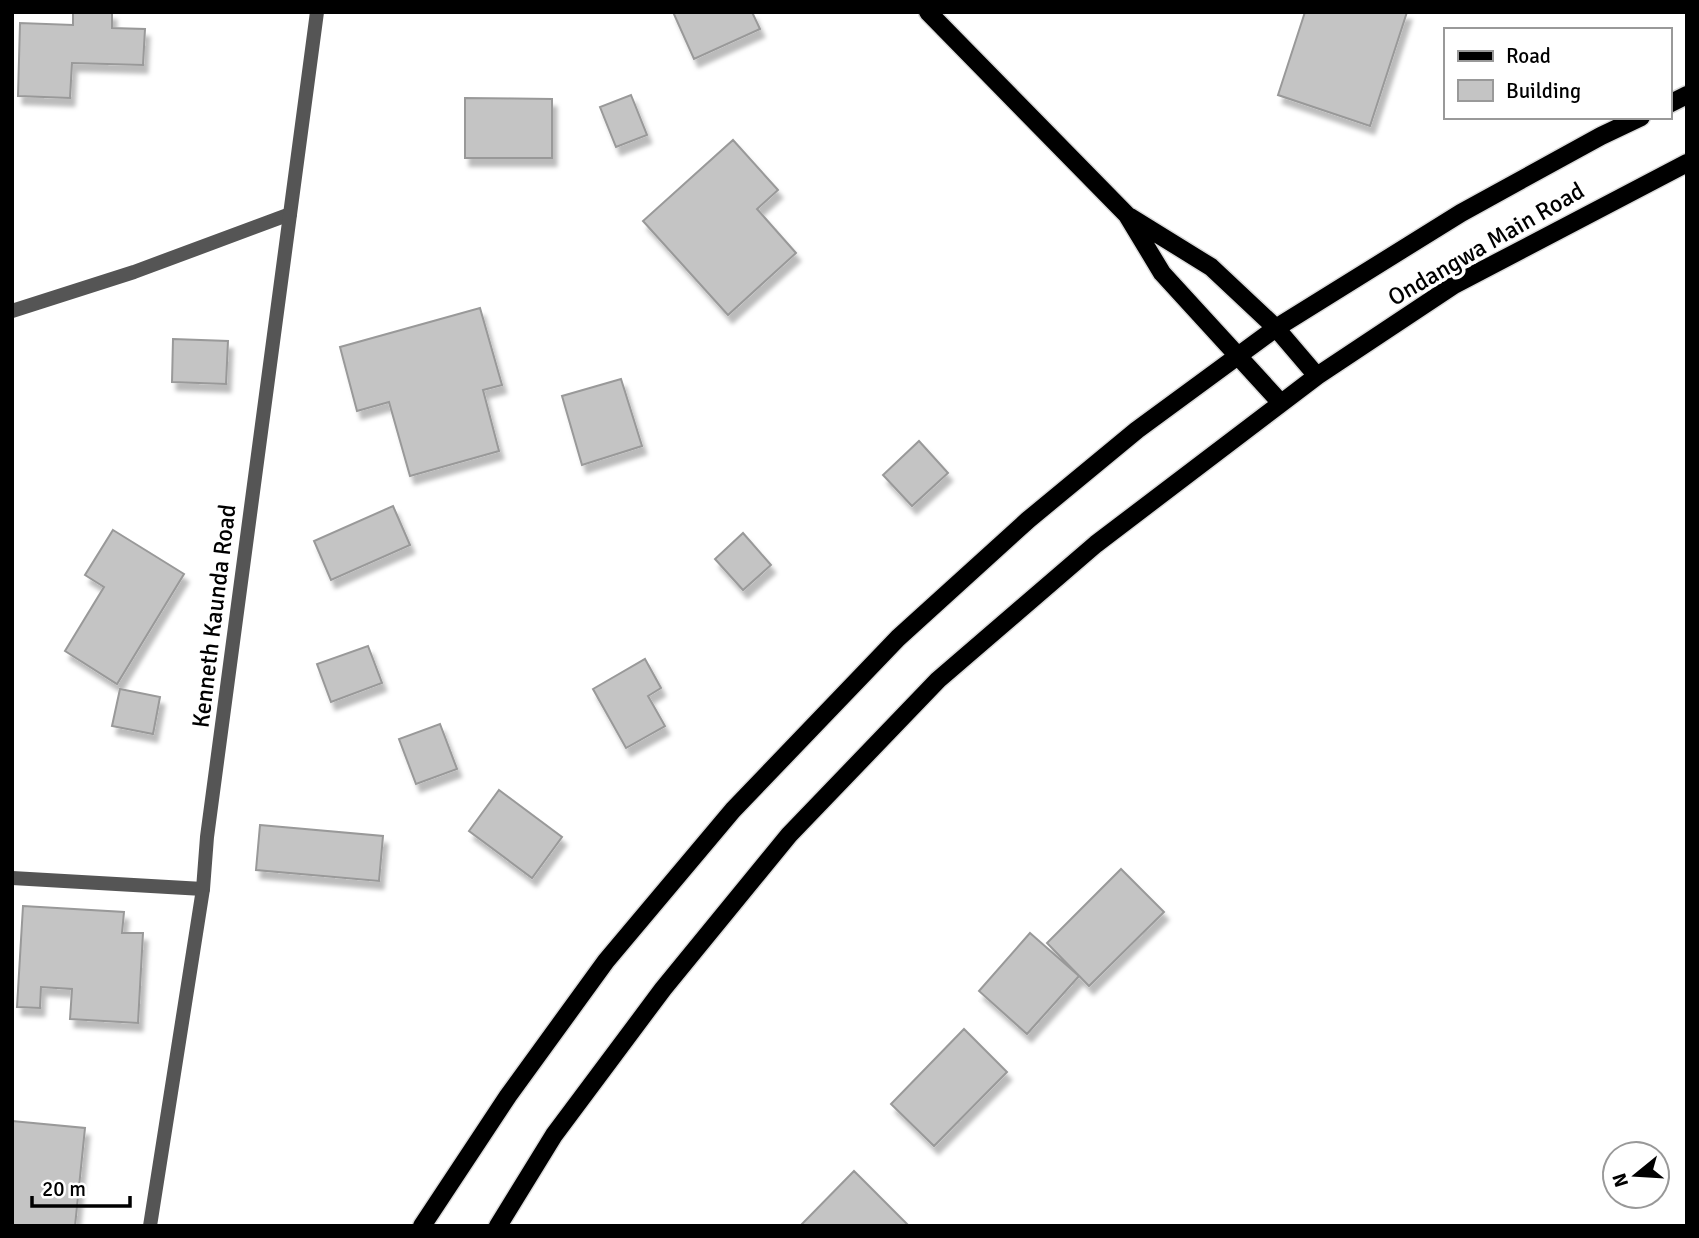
<svg xmlns="http://www.w3.org/2000/svg" width="1699" height="1238" viewBox="0 0 1699 1238" font-family="Signika,sans-serif">
<style>
.building{fill:#c4c4c4;stroke:#999;stroke-width:2;filter:url(#shadow)}
.lines{fill:none;stroke-linecap:round;stroke-linejoin:round}
.primary-casing{stroke:#dbdbdb;stroke-width:21}
.lane{stroke:#555;stroke-width:14}
.street{stroke:#555;stroke-width:14}
.primary{stroke:#000;stroke-width:18}
.labels{text-anchor:middle;stroke-width:7;stroke-linejoin:round;paint-order:stroke}
.street-label{font-size:24px;fill:#000;stroke:#fff}
</style>
<defs>
<filter id="shadow"><feDropShadow dx="4.5" dy="8" stdDeviation="2" flood-color="#0004"/></filter>
</defs>
<rect width="100%" height="100%" fill="#fff"/>
<path class="building" d="M73,12H112V28L145,29L143,65L72,63L70,98L18,96L20,23L73,25Z
M673,12H752L760,29L694,59Z
M1305,12H1407L1370,126L1278,95Z
M631,95L647,135L616,147L600,107Z
M465,98L552,99V158H465Z
M733,140L778,190L757,209L796,253L728,315L643,221Z
M480,308L502,385L483,390L499,451L410,476L389,402L357,411L340,347Z
M173,339L228,341L226,384L172,382Z
M621,379L642,446L582,465L562,396Z
M919,441L948,473L912,506L883,475Z
M393,506L410,545L331,580L314,541Z
M113,530L184,574L117,684L65,651L104,587L85,575Z
M743,533L771,565L743,590L715,559Z
M368,646L382,683L331,702L317,664Z
M645,659L661,688L648,696L665,726L626,748L593,689Z
M120,689L160,697L153,734L112,726Z
M440,724L457,769L416,784L399,739Z
M499,790L562,837L532,878L469,831Z
M260,825L383,836L379,881L256,870Z
M1121,869L1164,912L1089,986L1047,943Z
M23,906L124,912L122,933H143L138,1023L70,1019L72,989L41,987L40,1008L17,1007Z
M1030,933L1079,976L1027,1034L979,991Z
M964,1029L1007,1072L934,1146L891,1104Z
M12,1121L85,1128L75,1226H12Z
M854,1171L909,1226H800Z"/>
<g class="lines">
<defs>
<path id="primary" d="M928,12L1127,215L1162,273L1281,403
M1669,104L1687,95
M1130,217L1211,267L1276,328L1317,376
M422,1226L508,1096L606,961L733,810L898,638L1028,520L1137,430L1276,328L1461,213L1601,136L1641,117
M498,1226L554,1135L663,989L789,835L938,680L1096,544L1317,376L1454,285L1687,163"/>
</defs>
<use href="#primary" class="primary-casing"/>
<path class="lane" d="M12,311L134,272L290,214
M12,878L203,889"/>
<path class="street" d="M150,1226L203,889L207,837L317,12"/>
<use href="#primary" class="primary"/>
</g>
<g class="labels">
<g class="street-label">
<text transform="translate(1486 244) rotate(-30)" y="8">Ondangwa Main Road</text>
<text transform="translate(214 616) rotate(-83)" y="8">Kenneth Kaunda Road</text>
</g>
</g>
<rect width="1699" height="1238" fill="none" stroke="#000000" stroke-width="28"/>
<rect x="1444" y="28" width="228" height="91" fill="#ffffff" stroke="#999999" stroke-width="2"/>
<rect x="1458" y="51" width="35" height="10" fill="#000000" stroke="#999999" stroke-width="2"/>
<text x="1506" y="63" font-size="21" fill="#000000">Road</text>
<rect x="1458" y="80" width="35" height="21" fill="#c4c4c4" stroke="#999999" stroke-width="2"/>
<text x="1506" y="98" font-size="21" fill="#000000">Building</text>
<g transform="translate(1636 1175) rotate(252)"><circle r="33" fill="#ffffff" stroke="#999999" stroke-width="2"/>
<path d="M0-5L12 26L0 18L-12 26Z" fill="#000000"/>
<text y="-10" font-size="19" font-weight="bold" text-anchor="middle" fill="#000000">N</text>
</g>
<path d="M32 1196v10h98v-10" fill="none" stroke="#000000" stroke-width="3.5"/>
<text x="42" y="1196" font-size="21" fill="#000000" stroke="#ffffff" stroke-width="5" paint-order="stroke">20 m</text>
</svg>
